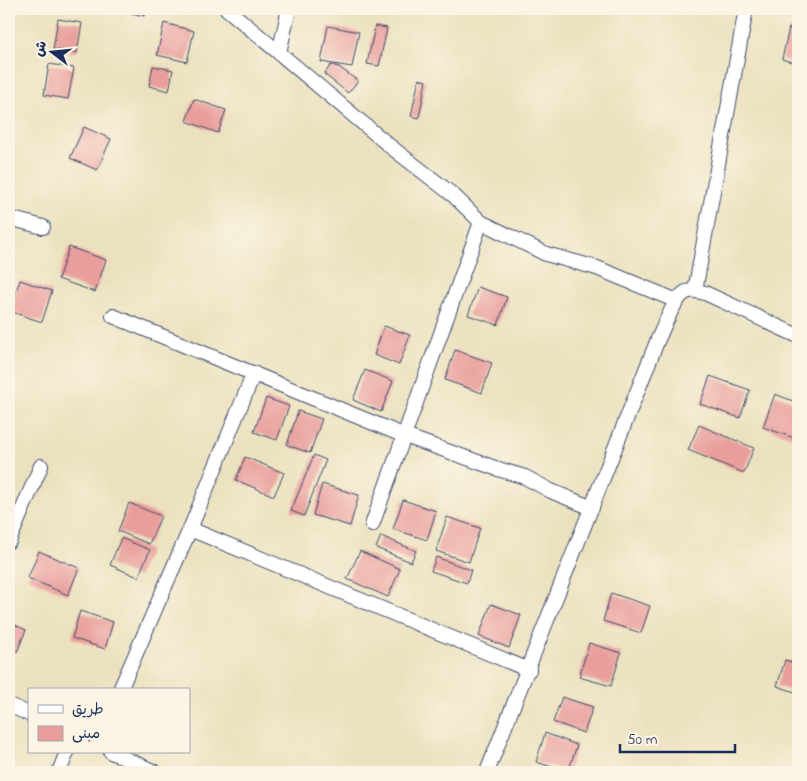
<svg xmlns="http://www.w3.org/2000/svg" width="807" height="781" viewBox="0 0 807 781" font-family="'Indie Flower','Playpen Sans Arabic',sans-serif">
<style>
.building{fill:#e99e9b}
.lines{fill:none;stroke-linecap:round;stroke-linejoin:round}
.minor-casing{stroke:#3a4a6c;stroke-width:16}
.minor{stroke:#fff;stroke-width:14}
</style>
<rect width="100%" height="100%" fill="#fcf5e5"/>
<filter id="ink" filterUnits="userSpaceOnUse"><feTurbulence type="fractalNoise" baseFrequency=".02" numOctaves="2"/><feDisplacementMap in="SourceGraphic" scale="10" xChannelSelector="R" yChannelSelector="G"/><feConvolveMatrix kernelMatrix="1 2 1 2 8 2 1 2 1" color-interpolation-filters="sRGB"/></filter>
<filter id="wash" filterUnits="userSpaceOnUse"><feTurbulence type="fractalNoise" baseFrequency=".0096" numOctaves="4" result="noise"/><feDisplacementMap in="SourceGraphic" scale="20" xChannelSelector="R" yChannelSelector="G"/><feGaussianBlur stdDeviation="1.12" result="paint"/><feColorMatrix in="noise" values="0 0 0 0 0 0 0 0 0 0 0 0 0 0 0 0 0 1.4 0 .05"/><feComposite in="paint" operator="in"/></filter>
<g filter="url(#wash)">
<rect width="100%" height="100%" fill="#ebe1be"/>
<g id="blocks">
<path class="building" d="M124,9H146L144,16L123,11Z
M58,19L82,23L77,53L53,49Z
M164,23L194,31L187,62L157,55Z
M328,26L359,32L352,67L321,62Z
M375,26L387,28L379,66L367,64Z
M789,28L798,31V64L782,59Z
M49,64L74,68L68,99L44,95Z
M331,65L339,67L358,81L348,93L324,74Z
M153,66L173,70L169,91L149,86Z
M419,79L426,81L419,118L411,116Z
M194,99L226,110L218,133L186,121Z
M84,127L111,139L97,170L70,158Z
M69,247L106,260L95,292L58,279Z
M20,280L52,291L42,322L9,311Z
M478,287L507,297L498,325L468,315Z
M384,326L410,335L399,365L374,355Z
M455,350L492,363L482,393L445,380Z
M365,370L393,381L381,412L353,400Z
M710,376L750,390L740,418L700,404Z
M775,394L798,403L797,439L763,427Z
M266,398L289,406L277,440L254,432Z
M298,411L322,419L310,453L287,445Z
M699,425L754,448L744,473L688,450Z
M314,455L326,460L304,516L291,511Z
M245,457L284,473L274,496L236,480Z
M322,484L359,495L350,526L313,515Z
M403,500L436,511L427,540L393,529Z
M129,503L161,516L149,544L118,531Z
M447,517L480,528L469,562L436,551Z
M381,536L416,551L411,562L376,548Z
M121,538L150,550L138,577L110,565Z
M39,551L79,568L68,595L28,578Z
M360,551L400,569L388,597L347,579Z
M436,557L471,570L467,583L431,571Z
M611,593L650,606L641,633L603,621Z
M491,604L521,615L509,648L479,636Z
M80,611L113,622L105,649L72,638Z
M9,622L26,630L17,652L9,649Z
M589,643L621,653L611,686L579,677Z
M785,660L798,664V693L777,686Z
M562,697L593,707L584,733L553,722Z
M545,733L577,745L568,772L536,762Z"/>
</g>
</g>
<g filter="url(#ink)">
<use href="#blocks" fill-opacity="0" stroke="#3a4a6c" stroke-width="1"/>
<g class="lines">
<defs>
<path id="minor" d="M227,9L391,147L453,195L481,222L546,254L597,268L677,301
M279,53L289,9
M9,218L43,227
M695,291L746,9
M113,316L405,436L498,469L525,477L551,491L592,508
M372,525L481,222
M190,529L529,670
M9,541L41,466
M120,690L190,529L254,373
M9,705L29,714
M111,752L155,772
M59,772L67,752
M487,772L658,339C664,327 674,298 686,292C693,289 699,292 705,293L798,336"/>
</defs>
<use href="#minor" class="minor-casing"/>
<use href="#minor" class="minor"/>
</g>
</g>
<rect width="807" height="781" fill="none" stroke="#fcf5e5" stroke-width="30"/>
<rect x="28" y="688" width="162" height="65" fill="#fcf5e5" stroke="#a2a6af"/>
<rect x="38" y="705" width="25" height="8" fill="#ffffff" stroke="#a2a6af"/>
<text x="72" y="714" font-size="15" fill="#1b2f5e">طريق</text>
<rect x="38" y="726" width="25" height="15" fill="#e99e9b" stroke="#a2a6af"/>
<text x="72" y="738" font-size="15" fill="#1b2f5e">مبنى</text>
<g transform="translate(52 52) rotate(286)" stroke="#fcf5e5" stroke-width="4" paint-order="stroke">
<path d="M0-4L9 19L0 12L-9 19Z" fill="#1b2f5e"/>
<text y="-8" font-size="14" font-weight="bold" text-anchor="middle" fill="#1b2f5e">ش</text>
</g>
<path d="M620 744v8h115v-8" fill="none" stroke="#1b2f5e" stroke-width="2.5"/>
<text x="627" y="744" font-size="15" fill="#1b2f5e" stroke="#fcf5e5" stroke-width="4" paint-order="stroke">50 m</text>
</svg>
